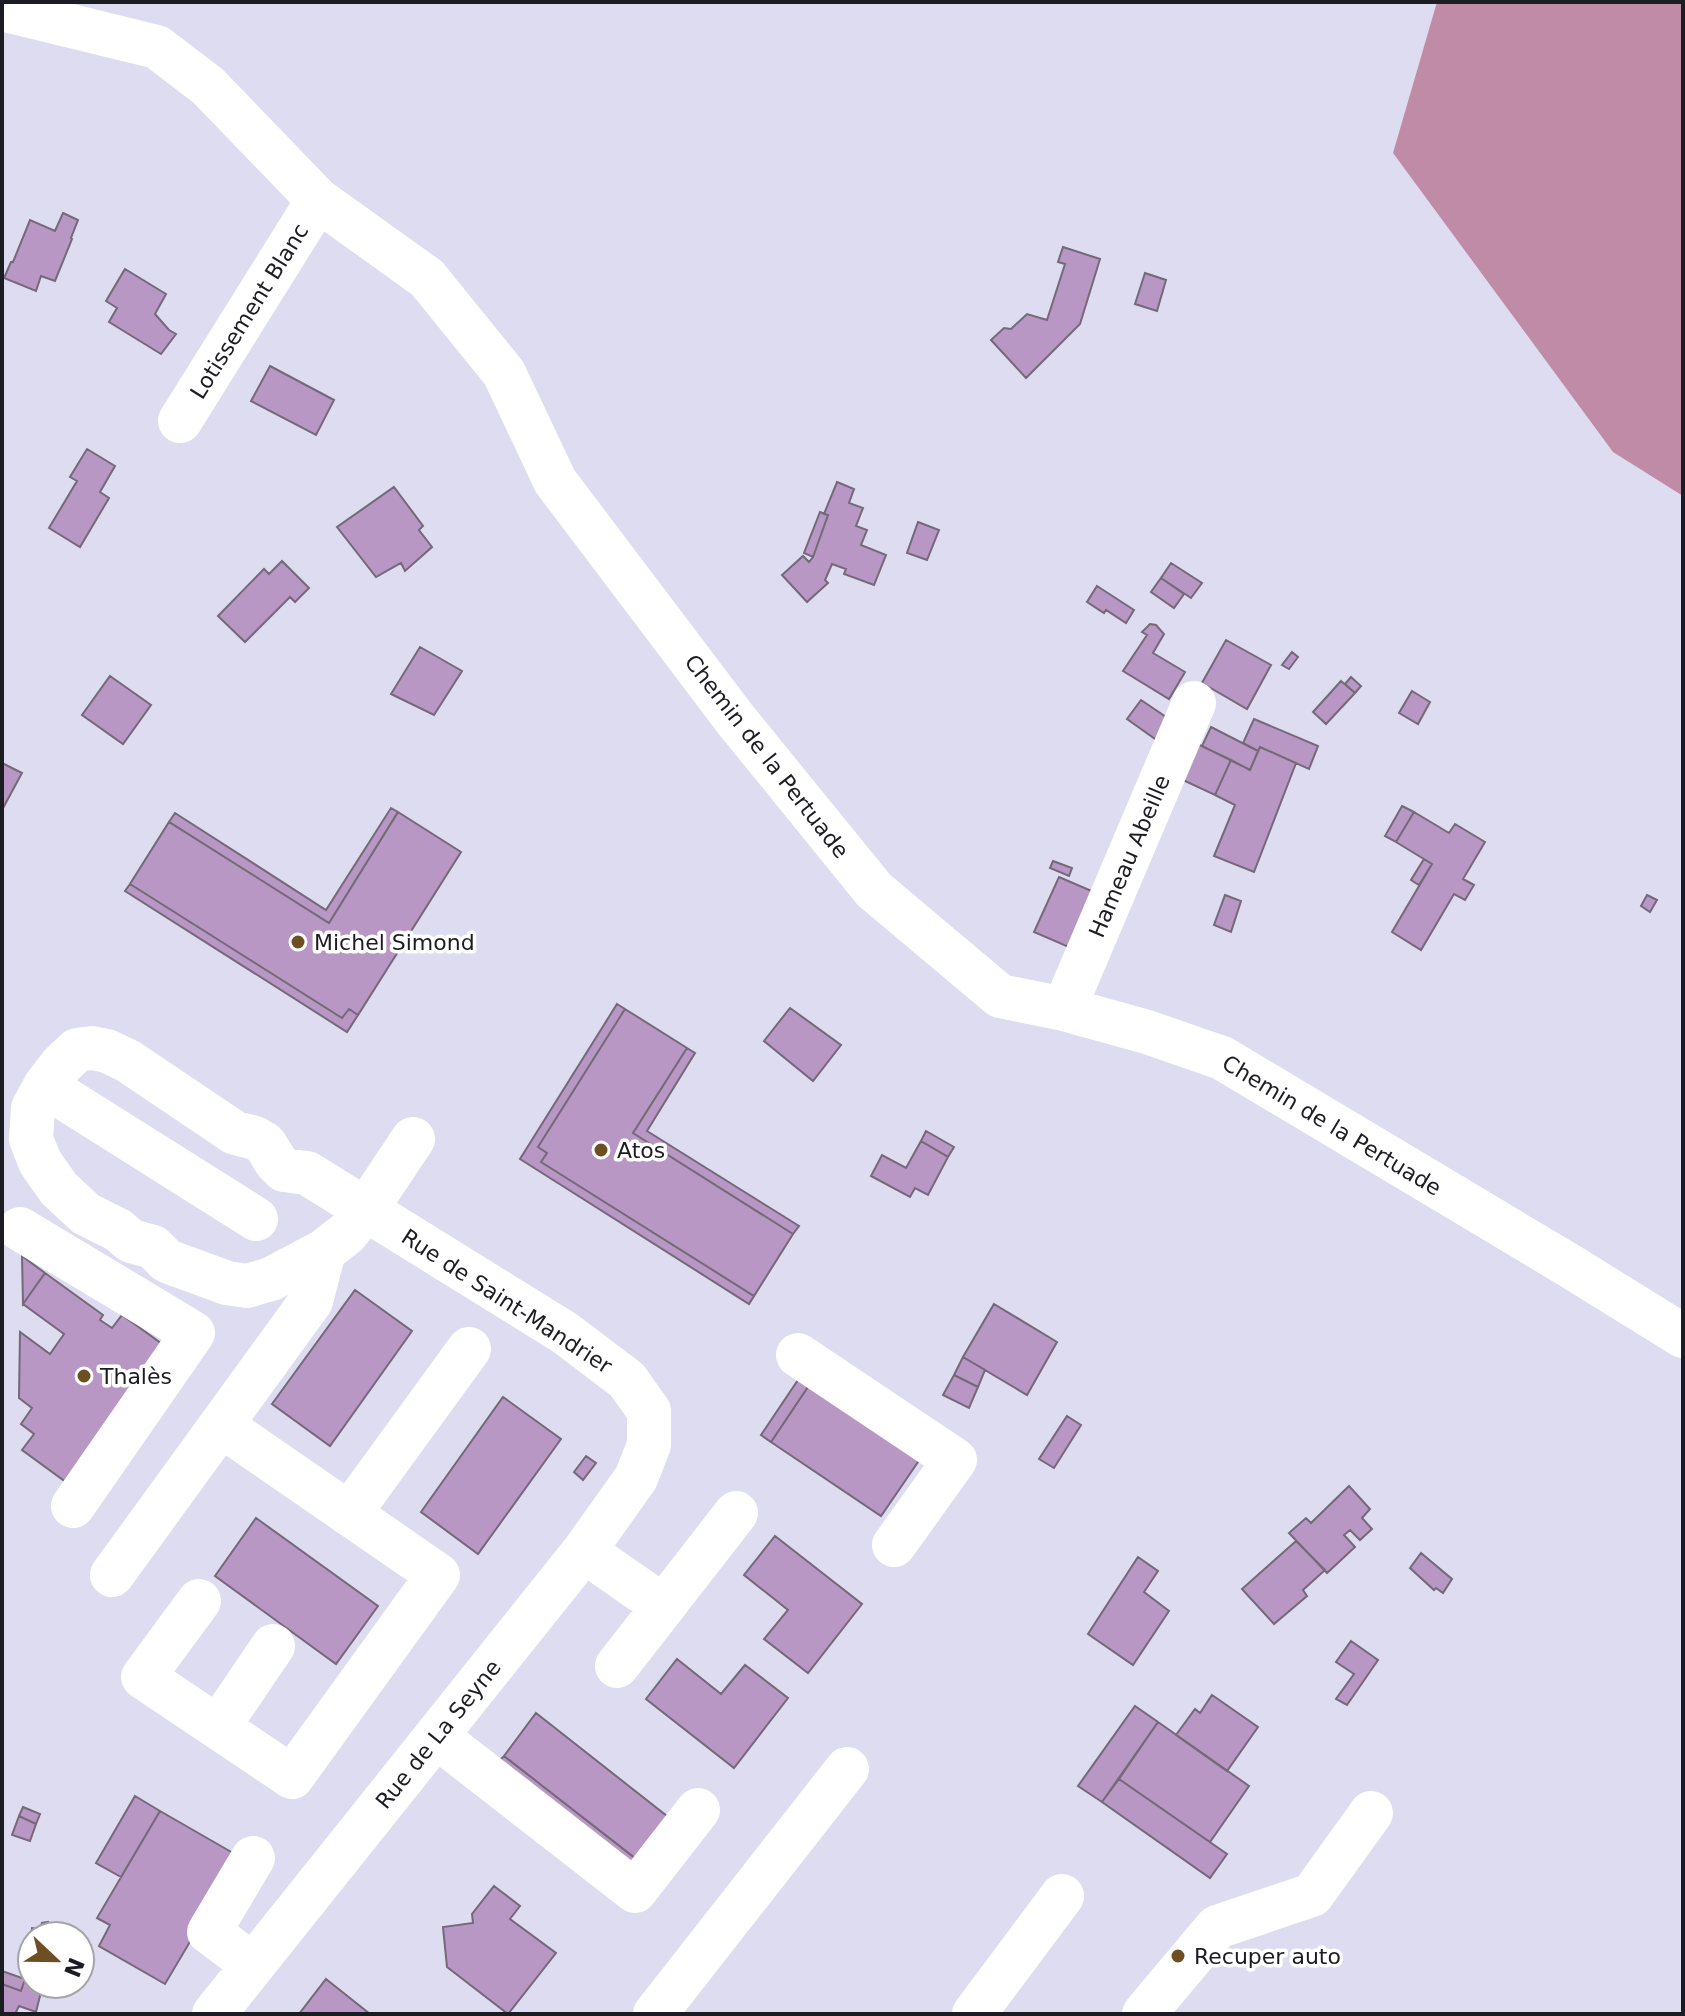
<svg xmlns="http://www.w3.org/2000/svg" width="1685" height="2016" viewBox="0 0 1685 2016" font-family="'DejaVu Sans',sans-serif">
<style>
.forest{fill:#c08ba7}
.building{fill:#b897c4;stroke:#756879;stroke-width:2}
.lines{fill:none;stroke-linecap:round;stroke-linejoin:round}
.minor{stroke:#fff;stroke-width:44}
.poi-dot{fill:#6e4f24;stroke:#fff;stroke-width:3}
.labels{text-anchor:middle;stroke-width:7;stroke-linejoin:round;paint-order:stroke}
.street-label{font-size:22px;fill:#1c1c23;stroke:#fff}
.poi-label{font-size:22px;fill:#1c1c23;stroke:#fff;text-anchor:start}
</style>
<rect width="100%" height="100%" fill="#dddcf1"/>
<path class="forest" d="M1437,2H1683V496L1613,452L1393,153Z"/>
<path class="building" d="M63,213L78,220L71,238L72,239L55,281L41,276L36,291L4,278L11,262H13L30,220L55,231Z
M1063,247L1100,259L1080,324L1026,378L991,340L1004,328L1011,329L1027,314L1047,320L1065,264L1058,262Z
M125,269L166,294L155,314L169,330L176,334L161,354L109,322L117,308L106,301Z
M1145,273L1166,280L1157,311L1135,304Z
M270,366L334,400L316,435L251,401Z
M87,449L115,466L100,492L109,498L80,547L49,528L77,481L70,477Z
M837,482L854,489L849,503L863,508L856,526L867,530L861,545L886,555L874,585L844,574L846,569L832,564L825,580L828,583L807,602L782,575L803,556L809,562L813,557L828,515L824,514Z
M394,487L423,526L419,530L432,547L405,571L401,563L376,577L337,527Z
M820,512L828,515L813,557L804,553Z
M918,522L939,530L927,560L907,553Z
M282,561L309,588L295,602L290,597L245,642L218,616L264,569L269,574Z
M1171,563L1202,583L1191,598L1161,578Z
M1161,578L1184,594L1174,608L1151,592Z
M1097,586L1134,610L1126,623L1106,610L1104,613L1087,602Z
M1150,624L1156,625L1164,634L1153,653L1185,672L1169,699L1123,671L1147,635L1142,632Z
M1226,640L1271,665L1247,709L1202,683Z
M420,647L462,671L434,715L391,694Z
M1292,652L1298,657L1289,669L1282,665Z
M110,676L151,705L123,744L82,715Z
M1351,677L1361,686L1355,693L1345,684Z
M1341,681L1355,693L1326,724L1313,712Z
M1412,691L1430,702L1418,724L1399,713Z
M1141,700L1172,721L1158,741L1127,719Z
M1254,719L1318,746L1309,769L1260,747L1258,751L1243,743Z
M1211,727L1258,751L1250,770L1202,746Z
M1189,740L1231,760L1215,795L1170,774Z
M1260,747L1296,763L1254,872L1214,856L1235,805L1215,795L1231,760L1250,770Z
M2,763L22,773L2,810Z
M1402,806L1414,812L1396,842L1385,836Z
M391,808L398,812L329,923L169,822L175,813L326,910Z
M398,812L461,852L358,1015L349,1009L342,1018L130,884L169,822L329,923Z
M1414,812L1449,833L1455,824L1485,842L1463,879L1474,885L1465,900L1454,894L1421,950L1392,932L1432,864L1396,842Z
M1424,859L1432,864L1419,885L1411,880Z
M1053,861L1072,868L1069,876L1050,868Z
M1059,877L1094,892L1071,948L1034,932Z
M130,884L342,1018L349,1009L358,1015L347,1032L125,891Z
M1225,895L1241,901L1231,932L1214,925Z
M1647,895L1657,900L1650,912L1641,906Z
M617,1004L625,1009L538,1147L547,1153L541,1162L754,1296L749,1304L520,1159Z
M790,1008L841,1045L813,1081L764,1041Z
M625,1009L687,1048L633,1133L793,1234L754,1296L541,1162L547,1153L538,1147Z
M687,1048L695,1053L647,1131L799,1226L793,1234L633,1133Z
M926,1131L954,1147L948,1157L921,1141Z
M921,1141L948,1157L928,1195L915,1188L910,1197L871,1176L882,1155L906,1168Z
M22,1256L45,1273L23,1304Z
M45,1273L103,1315L100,1320L112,1328L122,1315L169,1349L70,1485L22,1450L34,1434L21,1424L32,1408L19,1398L20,1332L50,1354L64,1334L23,1304Z
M355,1290L412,1331L330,1446L272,1404Z
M994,1304L1057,1342L1027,1395L963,1357Z
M963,1357L985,1370L978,1387L954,1375Z
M954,1375L978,1387L969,1408L943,1395Z
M800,1377L810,1384L771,1442L761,1435Z
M810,1384L920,1459L881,1516L771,1442Z
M503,1397L561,1439L478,1554L421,1512Z
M1067,1416L1081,1425L1054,1468L1039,1459Z
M586,1456L596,1463L583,1480L574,1472Z
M1349,1486L1370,1509L1362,1518L1372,1529L1360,1540L1350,1530L1344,1535L1355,1547L1327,1573L1289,1533L1306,1518L1311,1523Z
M256,1518L378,1606L336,1664L215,1576Z
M775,1536L862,1604L808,1673L764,1639L788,1610L744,1575Z
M1296,1541L1325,1570L1303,1590L1307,1596L1274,1624L1242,1589Z
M1421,1553L1452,1579L1443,1593L1436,1588L1434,1590L1410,1568Z
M1138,1557L1158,1571L1144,1592L1169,1611L1133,1665L1088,1634Z
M1351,1641L1378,1660L1347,1705L1336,1699L1354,1674L1336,1662Z
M677,1659L721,1694L745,1665L788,1698L734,1768L646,1699Z
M1212,1695L1258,1727L1227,1771L1176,1735L1195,1709L1200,1713Z
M1135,1706L1158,1722L1102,1802L1078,1786Z
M536,1713L672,1820L640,1862L504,1756Z
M1158,1722L1249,1786L1210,1842L1119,1779Z
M504,1756L640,1862L635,1868L498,1762Z
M1119,1779L1227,1854L1210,1878L1102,1802Z
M135,1796L160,1811L121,1877L96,1863Z
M23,1807L40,1814L36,1824L19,1816Z
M160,1811L240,1857L165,1984L99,1946L110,1925L97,1918Z
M19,1816L36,1824L30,1841L12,1835Z
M494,1886L520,1906L510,1919L556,1953L508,2014L447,1967L443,1927L473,1923L472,1914Z
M48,1922L47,1936H32V1960H29L32,1928L40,1929L42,1923Z
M2,1971L25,1979L21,1991L2,1984Z
M27,1973L32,1975V1984H43L36,2012L19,2006L15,2014H2V1984L21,1991Z
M326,1979L370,2014H299Z"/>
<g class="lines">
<path class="minor" d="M2,9L157,47L208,86L318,200L427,278L504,373L555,481L735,719L874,890L1000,996L1064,1009L1147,1032L1222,1058L1570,1266L1683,1336
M180,421L318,200
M1064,1009L1194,703
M45,1086L256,1219
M20,1229L193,1333L73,1506
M798,1355L955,1460L894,1545
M349,1514L469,1349
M584,1551L663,1606
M112,1575L311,1301L324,1251
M199,1601L143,1677L292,1777L438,1575L222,1426
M617,1666L736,1513
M218,1727L273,1646
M436,1736L635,1891L698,1810
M253,1858L209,1932L253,1965
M214,2014L584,1551L636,1478L649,1445V1411L627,1380L565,1333L307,1173L284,1170L276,1162L265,1144L255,1138L235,1133L128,1061L107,1051L92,1048L77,1050L62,1064L45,1086L33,1108L31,1139L40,1162L59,1189L86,1214L118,1230L131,1241L153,1247L167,1261L227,1283L247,1286L271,1279L324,1251L346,1234L365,1211L413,1139
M655,2014L847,1769
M974,2014L1062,1896
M1144,2014L1217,1927L1312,1895L1371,1813"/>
</g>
<g class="poi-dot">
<circle cx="298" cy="942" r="8"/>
<circle cx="601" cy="1150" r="8"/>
<circle cx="84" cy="1376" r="8"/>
<circle cx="1178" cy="1956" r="8"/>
</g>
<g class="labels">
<g class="street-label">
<text transform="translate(249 311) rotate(-58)" y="8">Lotissement Blanc</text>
<text transform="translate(767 756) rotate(52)" y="8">Chemin de la Pertuade</text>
<text transform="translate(1129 856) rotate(-67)" y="8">Hameau Abeille</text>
<text transform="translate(1332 1125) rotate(31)" y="8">Chemin de la Pertuade</text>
<text transform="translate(507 1301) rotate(33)" y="8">Rue de Saint-Mandrier</text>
<text transform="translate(438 1734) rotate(-51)" y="8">Rue de La Seyne</text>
</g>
<g class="poi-label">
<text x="314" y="950">Michel Simond</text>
<text x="617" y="1158">Atos</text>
<text x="100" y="1384">Thalès</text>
<text x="1194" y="1964">Recuper auto</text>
</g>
</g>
<rect width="1685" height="2016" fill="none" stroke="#1c1c23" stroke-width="8"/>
<g transform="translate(56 1960) rotate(112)"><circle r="38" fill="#ffffff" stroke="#a4a4a7" stroke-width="2"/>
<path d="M0-6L14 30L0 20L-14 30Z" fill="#6e4f24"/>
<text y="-12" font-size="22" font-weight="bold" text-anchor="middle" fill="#1c1c23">N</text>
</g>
</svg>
